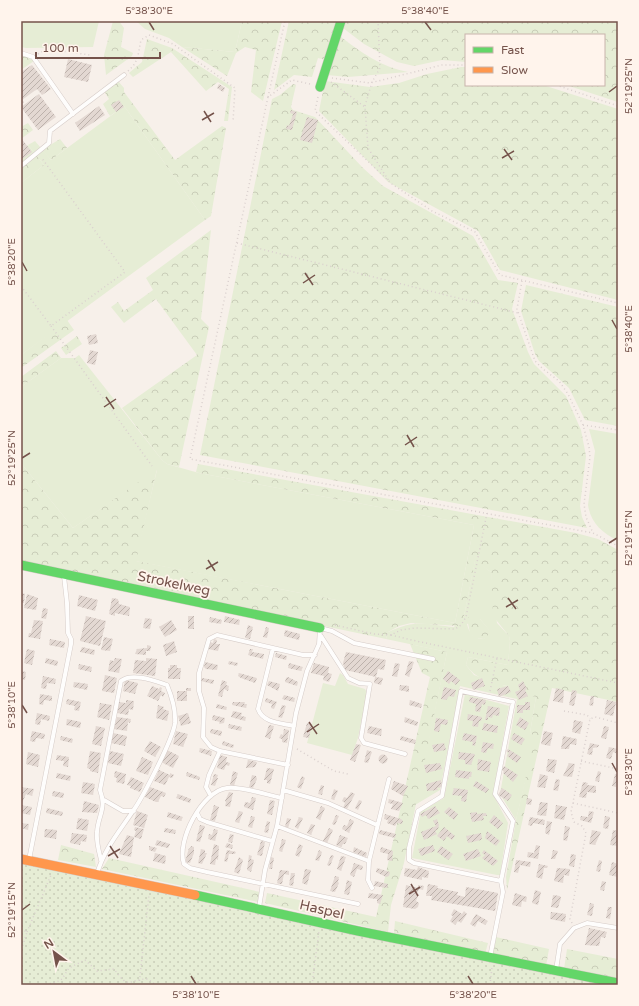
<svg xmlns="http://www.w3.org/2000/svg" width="639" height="1006" viewBox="0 0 639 1006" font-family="'Varela Round',sans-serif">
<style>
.grass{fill:#e6edd5;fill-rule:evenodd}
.forest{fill:url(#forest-crowns)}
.park{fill:url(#park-dots)}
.building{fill:url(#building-hatch)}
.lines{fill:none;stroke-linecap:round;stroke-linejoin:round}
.lane-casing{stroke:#d6ccc8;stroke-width:5}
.fast-casing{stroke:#d6cbc6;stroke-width:10}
.slow-casing{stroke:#d6cbc6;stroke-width:10}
.path{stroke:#dad0ce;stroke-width:1.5;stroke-dasharray:1 3;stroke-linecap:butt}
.lane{stroke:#fefdfc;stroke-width:4}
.fast{stroke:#63d668;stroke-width:9}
.slow{stroke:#ff974d;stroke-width:9}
.ticks{fill:none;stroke:#75534b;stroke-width:1.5}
.labels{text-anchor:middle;stroke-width:3.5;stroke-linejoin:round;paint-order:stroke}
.street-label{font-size:14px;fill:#75534b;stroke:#fff4ec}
.neatline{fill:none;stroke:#75534b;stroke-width:1.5}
.ticks-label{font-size:10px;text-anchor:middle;fill:#75534b}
</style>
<defs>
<pattern id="forest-crowns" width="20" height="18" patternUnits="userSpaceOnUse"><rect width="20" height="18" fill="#e6edd5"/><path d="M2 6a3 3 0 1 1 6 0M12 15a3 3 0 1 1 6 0" fill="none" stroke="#c9cdb8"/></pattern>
<pattern id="park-dots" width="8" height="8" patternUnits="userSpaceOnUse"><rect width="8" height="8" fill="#e6edd5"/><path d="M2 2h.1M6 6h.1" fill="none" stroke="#c9cdb8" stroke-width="1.8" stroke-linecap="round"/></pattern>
<pattern id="building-hatch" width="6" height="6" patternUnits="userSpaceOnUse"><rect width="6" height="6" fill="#e3d8d2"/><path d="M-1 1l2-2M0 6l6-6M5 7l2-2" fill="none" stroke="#bdb2ac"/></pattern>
</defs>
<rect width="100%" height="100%" fill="#f7f0ea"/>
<path class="grass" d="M21,21H99L93,47L26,48L21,47Z
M136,21H242L235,52L182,47L169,38L145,29Z
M124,106L205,220L21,355V183L44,165L28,145L35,141L51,160Z
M79,355L162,460L167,464L199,473L474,525L455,623L135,561L157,470L73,528L21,463V387L61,358H75Z
M589,429L618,434V541C602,532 591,524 588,505L595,451Z
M475,560L491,572L497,623L509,636L510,641L508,665L468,657L466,665L474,675L536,697L530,733L536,736L516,820L500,794L517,699L460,686L440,790L415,805L447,652L386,639L388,632C417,619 423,624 454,627L464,616ZM480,619L489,630L484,639C474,639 469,633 467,624Z
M340,673L343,675L348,684L365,689L367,693L358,738L352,755L307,743L323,683L335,686Z
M465,694L509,706L493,794L508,823L500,875H497L412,858L421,811L444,798Z"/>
<path class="forest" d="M113,21H119L124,28L121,47L133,53L132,56L106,75L104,55Z
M242,21H282L263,101L251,92L256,50L245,47L236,53L227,76L182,47L235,52Z
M289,21H338L326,60L318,58L312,77L294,75L274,90Z
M346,21H618V102L566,85H604V35H466V62L442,60L414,66L397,62L364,44L343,28Z
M340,36C361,53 382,67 408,72L348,77L327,75Z
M147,39L172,48L232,87L228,121H224L229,89L218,82L206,91L171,52L133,77L129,73L142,62Z
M21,53L34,61L21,70Z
M461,67H466V85H543L618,109V300L500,270L478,231L388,182L319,111L325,81L370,87L399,83L427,74Z
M118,81L124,88V92L175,160L222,126L226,128L211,216L205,220L124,106L110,116L103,104L109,99L104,91Z
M293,84L296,85L291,107L293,110L315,117L363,168L383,186L473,236L498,280L518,283L512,309L528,352L534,364L566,396L581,430L586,456L580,506L582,517L587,528L200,455L272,99L280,95Z
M28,123L33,130L21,139V127Z
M60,139L67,148L51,160L42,150Z
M28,145L44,165L21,183V151Z
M211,230L201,319L209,327L179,467L167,464L162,460L122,408L197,355L156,299L124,323L111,307L118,302L124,311L153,290L146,278Z
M526,285L618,307V426L585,420L569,388L539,361L535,354L521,311Z
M67,320L74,330L21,368V355Z
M77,336L82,344L66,355L61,348Z
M56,351L61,358L21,387V377Z
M21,463L73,528L157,469L136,561L455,623L474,525L199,473L196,472L198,464L576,533L598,539L618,550V702L552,688L507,890L506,877L516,820L535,736L530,733L536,697L511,691L508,686C492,685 475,678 466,665L468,657L508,665L510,641L509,636L493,616L491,572L475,561L464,616L458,626L411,623L399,626L388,632L386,639L21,562Z
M475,613L491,632L484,639L475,638L470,633L467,619L471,614Z
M410,644L447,652L404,863L391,905L388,932L265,903L267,893L376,917L430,677L422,673Z
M61,845L94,854L96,867L58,860Z
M109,858L260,892L258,902L102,869Z
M395,921L488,943L485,954L394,933Z
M496,937L549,949L546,966L491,955Z
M567,949L618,959V979L564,969Z"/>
<path class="park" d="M21,863C217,902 412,949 608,985H21Z"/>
<path class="building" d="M68,59L92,65L88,82L64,77Z
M32,65L51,89L42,95L37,89L22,100L24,102L21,104V72Z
M219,84L225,88L223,92L217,88Z
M39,94L56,117L38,130L21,107Z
M119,100L124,107L116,112L111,105Z
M99,106L105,115L80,131L75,123Z
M291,110L297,112L292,130L286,129L287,125L289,126L293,114L290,113Z
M307,117L318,120L312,143L300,140Z
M21,138L32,152L21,160Z
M96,334L98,343L89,345L87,336Z
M90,350L98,352L95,365L87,363Z
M21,593L25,594L24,603H21Z
M27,594L38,598L36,610L24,608Z
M79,595L98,600L95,611L77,606Z
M112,598L118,599L119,604L130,607L129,616L115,613V616L109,614Z
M43,608L48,609L46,619L41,618Z
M86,616L106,621L100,646L80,641Z
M188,616H194V629H188Z
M225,616L240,620L239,625L224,622Z
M210,617L222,620L221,624L209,622Z
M145,618L152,619L150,629L143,628Z
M34,620L43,621L40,639L28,637L29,633H31Z
M171,620L177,630L165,637L159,627Z
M248,625L253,627L250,639L245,638Z
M266,627L269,628L267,638L263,637Z
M285,630L300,634L299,640L284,636Z
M104,637L113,639L110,651L101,650Z
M50,639L65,642L64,648L49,645Z
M214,639L217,640L216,644H220L218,651L208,649L210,642L213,643Z
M174,641L177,652L166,656L163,645Z
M147,645L151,646L150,651H146V655L135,654L137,649L147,648Z
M82,647L95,650L94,655L80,652Z
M27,649L35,651L32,665L24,663Z
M250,649H253L252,652L264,654L263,659L248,655Z
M346,652L386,660L384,670L378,669L376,677L345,670L343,663Z
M276,653L287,656L286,660L275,657Z
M46,658L58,661L57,666L45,663Z
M115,658L122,659L119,673L108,671L110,660L114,661Z
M146,658L157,659L155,676L133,673L135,660L146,661Z
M229,661L238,663L237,666L228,664Z
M409,661L414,662L409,677L405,675Z
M205,662L218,665L217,670L206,669L204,667Z
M289,663L303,667L301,671L288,668Z
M314,663L329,667L328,673L332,674L329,682L323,680L324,676L311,673Z
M395,663L400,664L397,677L392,676Z
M79,664L92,667L91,672L78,669Z
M170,665H177V668H181L180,679H168V668H170Z
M21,671L26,672L25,680L21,679Z
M448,671L460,680L456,685L451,681L449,684L443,679Z
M239,673L257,678L255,683L241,678L238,676Z
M105,675L117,678L114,693L102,691Z
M43,676L56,679L55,684L47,683L46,689L41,688Z
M288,677L298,682L297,686L285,682L286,678Z
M375,677L383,678L381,685L374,683Z
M202,678L214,680L213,684L201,681Z
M482,678L485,686L473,690L471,683Z
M125,680L138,683L135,694L123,691Z
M222,680L227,682L226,685L229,686L228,691L224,689L222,697L218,696Z
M269,681L280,684L278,691L267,685Z
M523,681L527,689L525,690L528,696L519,700L515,692L520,690L518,685Z
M74,682L88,684L87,690L73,687Z
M400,685L409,686V692L399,690Z
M152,686L159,689L160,687L162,688L161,691L165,693L163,697L161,695L158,701L147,696Z
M508,686L511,692L499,697L497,689Z
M444,687L456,690L454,697L449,696L446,700L441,699Z
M186,688H191V691H187V701H177V691H186Z
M556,688L564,690L563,703L553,701Z
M572,690L577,691L574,706L569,705Z
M40,694L52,696V701L44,700L43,705L39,704Z
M284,695L295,698L294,702L282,699Z
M591,696H594L593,706L589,705Z
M470,697L486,700L485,705L482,704L480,712L475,711L476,704L469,702Z
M266,698L277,702L274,709L271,708L272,704L265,702Z
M67,699L81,702L79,711L74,710L75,706L66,704Z
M126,700L134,701L133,710L129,709L128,715L117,713L119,702L126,703Z
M410,700L422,704L421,708L409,705Z
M607,700L616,702L613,716L604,714Z
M233,702H245L244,704H247L246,708L232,705Z
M525,702H530V710H523V713H517V705H525Z
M100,703L112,705L109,720L97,717Z
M217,704L227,707L226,710L216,708Z
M158,705L164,707L163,709L169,711L167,721L156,718Z
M282,705L286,706L282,718L278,717Z
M488,706L500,708L499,716L493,715L492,718L488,717V720H485Z
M233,711L242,713L241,716L246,717L245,721L231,717Z
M37,713L50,716L49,721L41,719L40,725L35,724Z
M188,713L191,723L181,726L178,716Z
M468,714L482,717L481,721H479L478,727L472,726L473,721L467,720Z
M213,715L225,718L224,723L219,724L220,722L212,720Z
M117,717L131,719L130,723L128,722L127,731L114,729Z
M405,717L418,722L417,726L404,722Z
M520,717L529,723L525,730L516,725Z
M436,718L448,720L447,725L441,724L439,732L434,731Z
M67,719L81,722L80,728L66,725Z
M574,720L583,722L580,734L572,732Z
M307,723L312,724L309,738L303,737Z
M484,723L498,726L497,733L482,730Z
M229,724L242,727L241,731L228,728Z
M269,725L274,726L270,739L265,737Z
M96,726L105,728L101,746L92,744Z
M369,726L382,729L381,736L367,733Z
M604,726L609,727L606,739L601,738Z
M211,729L222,731L221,736L210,733Z
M284,729L289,730L287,743L282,742V739L279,738L281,734L283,735Z
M32,731L45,734L44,739L36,738L35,742L30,741Z
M176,731L188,734L183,747L173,744Z
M544,731L553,733L550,746L541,744Z
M113,733L127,736L125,746L111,743Z
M464,733L477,736L475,746L472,745L473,742L462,740Z
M514,733L525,739L521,745L511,739Z
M61,736L73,739L72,743L60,740Z
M401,736L416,740L415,744L400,740Z
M563,736L577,739L576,745L570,744L569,749H561Z
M150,741L161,747L155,757L144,751Z
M223,741L234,745L233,748L222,745Z
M483,742L494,744L493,749L488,748L486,753L481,752Z
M444,743L446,750L434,752L432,745Z
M590,743L599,745L598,747L593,748L592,755L587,754Z
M356,744L361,745L355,762L350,760Z
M609,747L618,749V754L613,752L611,759L606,758Z
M200,748L212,751L211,756L199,752Z
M508,749L521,757L517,763L507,756L509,753L506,751Z
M167,750L179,756L173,768L161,762Z
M367,750L372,752L368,763L364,762Z
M90,751L101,753L98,773L90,771V769L87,768Z
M110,751L124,754L121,766L108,763Z
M28,752L40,755L38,767L26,764Z
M459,752L475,754L471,765L465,764V760L458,759Z
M378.5 759a4.5 4.5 0 1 1 9 0a4.5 4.5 0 1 1-9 0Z
M57,755L69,757L68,767L63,766L64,761L56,760Z
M220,755L227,757L226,762L230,763L229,766L226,765L224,770L217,768Z
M142,757L153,762L148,775L136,771Z
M478,759L491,762L489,772L477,770Z
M548,759L557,760L554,773L546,771Z
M248,760L257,762L255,767L246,768Z
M440,763L442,769L426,773L424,765Z
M569,763L575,764L572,777L563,776Z
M504,766L518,775L513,782L503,773L504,772L502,770Z
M267,768L274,769L270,784L267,783V780H264Z
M159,770L170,775V773L174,775L172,778L169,777L165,785L154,781Z
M456,770L472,772L471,777H469V779L455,777Z
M115,771L126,774L124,784L116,782L117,778L114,777Z
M233,771L238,773L234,786L230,785Z
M598,771L601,772L599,782L595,781Z
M187,772L200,777L199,780L186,776Z
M57,773L71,776L70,781L56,778Z
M214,774L218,775L217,778H218L215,786L211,785Z
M540,774L548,776L545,788L537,787Z
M615,774H618L616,787L612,786Z
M252,775L256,776L257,779L253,788L249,787Z
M302,776L305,778L301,789L297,787Z
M131,777L144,783L140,792L130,788L131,786L127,785Z
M556,779L560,780L558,791L553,790Z
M441,780L442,787L437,788L438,790L427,791L426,784Z
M394,781L408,786L403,796L391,789Z
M476,781L489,789L486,793L473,786Z
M83,782L95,784L93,795L81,793Z
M583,782L588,783L587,785L596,786V793L587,792L586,798L579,797Z
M321,785L324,786L322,795L318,794Z
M21,787L34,789L32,796L26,794L22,803Z
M150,787L166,793L164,797L161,796L158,802H156L145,797Z
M454,788L468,790L466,802L461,801L462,796L452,795Z
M502,788L512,795L508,801L498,795Z
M334,789L338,791L334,800L331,799Z
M53,791L64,793L63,798L52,796Z
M229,792L233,793L230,807L225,806L226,802L225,801Z
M351,792L355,794L347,809L343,808L345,803L342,801L344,797L347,798Z
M178,794L191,799L190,803L176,798Z
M252,797L256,798L253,810L244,807L245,802L250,803Z
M527,798L532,799L531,805L526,804Z
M389,799L403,803L399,811L391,809L393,804L388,803Z
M270,800L275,801L272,815L267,814Z
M359,800L362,801L358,810L355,808Z
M84,801L99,805L97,813L82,812Z
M540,802L548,803L546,816L537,815Z
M21,805L32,807L30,815L21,813Z
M214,805L219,807L215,821L210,820Z
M556,805L567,807L564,820L554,818Z
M321,806L325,808L320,820L316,818Z
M435,806L440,813L428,819L426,815L422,817L420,814Z
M449,807L458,814L454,820L444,812Z
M47,808L63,812L62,816L46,813Z
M137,811L148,815L144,828L133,825Z
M239,811L243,812L239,823L235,822Z
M589,811L594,812L591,823L580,820L581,816L588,817Z
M168,812L183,817L181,821L167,817Z
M477,812V814L486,813L487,816H483L484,820L472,822L470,813Z
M385,814L401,819L403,821L402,824L397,823L395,826L387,823L388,820L384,819Z
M336,815L339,816L335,825L332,824Z
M494,815L503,823L498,829L489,822Z
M251,816L255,817L252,828L248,827Z
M605,816L610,817L608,829L603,828Z
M299,817L303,818L298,829L295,827Z
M530,817L545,820L544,825L533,823L532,826L528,825Z
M78,818L89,820L87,831L76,829Z
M287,818L291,819L288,828L285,827Z
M350,819L354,821L349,833L342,829L344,825L347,826Z
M437,819L439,825L438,829L435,831L437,834L424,840L421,832L436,826L433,821Z
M267,821L270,822L268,833L264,832Z
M547,821L552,822L549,835L545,833Z
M21,823L29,824L28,830L21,828Z
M311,824L315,825L311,835L307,833Z
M200,825L205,826L200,842L196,841Z
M565,826L570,827L567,841L563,840Z
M135,827L144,829L141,839L134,837L136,831L134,830Z
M444,827L455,836L452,840L447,836L444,841L437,836Z
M165,828L176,830L175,834L164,832Z
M329,828L333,830L327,843L323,841Z
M45,829L57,830L56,839L44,837Z
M214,829L218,830L215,841L208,839L209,834L212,835Z
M380,830L396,834L395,838L379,834Z
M592,830L601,832L595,845L589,844Z
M613,830L618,831V846L610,845Z
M487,831L500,841L496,846L485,838Z
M72,833L87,835L86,842L81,841L80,845L70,843Z
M481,833L482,838L481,840L468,843L466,836Z
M230,834L234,835L232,843L228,842Z
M127,835L134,837L131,857L119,854Z
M340,835L348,838L345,844H343L341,847L336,845Z
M282,839L286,840L282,852L279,851Z
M157,840L170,844L168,848L155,845Z
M261,841L265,842L262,856L257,855Z
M227,843L233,845L232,849L225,847Z
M214,844L219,846L218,860L216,859L215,865L210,864Z
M299,844L303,846L299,857L295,855Z
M433,845L435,851L421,856L418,849Z
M536,845L540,846L538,859L527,857L528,852L534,853Z
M149,846L157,848L155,852L149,850Z
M191,846L194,847V853L190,863L185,862L189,848L190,849Z
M441,846L453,854L448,860L437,852Z
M354,847L367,853L366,857L353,852Z
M381,847L393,851L392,861L387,860L388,854L380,852Z
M201,849L205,850V853H207L202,864L198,863Z
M478,849L481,856L466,861L463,854Z
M227,850L236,852L235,854H229L227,862L224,861Z
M319,850L322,852L319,861L315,860Z
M484,850L498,861L493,866L482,858L485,855L482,853Z
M553,850L558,851L555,859H551Z
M155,853L166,856L165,864L153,861Z
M571,854L576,855L574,867L569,866Z
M249,855L252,856L251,859L254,860L251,872L247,870Z
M331,855L334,856L330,866L327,865Z
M341,856L346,857L341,871L337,869Z
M239,857L243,860L239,874L234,872Z
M271,857L274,858L272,869H269Z
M516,860L531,862L530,867L520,865L518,873L514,872Z
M599,860L602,861L600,872L596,871Z
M612,862L618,864V877L609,875Z
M354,863L363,866L362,870L357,869L354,877L350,875Z
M539,864L548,866L547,868H544L542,879L536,877Z
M418,867L429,871L428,878L422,877V880L404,876L405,868L417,870Z
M377,868L390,872L389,876L386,877L376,872Z
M557,868L570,869L569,876L564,875L563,883L554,881Z
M305,869L311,870L307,885L302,883Z
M280,870L289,871V875L284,874L282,884H279L277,883Z
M291,873H295L293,886L289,885Z
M335,876L339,877L338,882L339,883L335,892L330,891Z
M347,880L352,882L349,895L344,894Z
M375,881L388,884L387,888L374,886Z
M602,881L606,882L604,891L600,890Z
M428,884L438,886L437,888L458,892L457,895L465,897L466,887L498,893L495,911L431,900L432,896H426Z
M406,885L418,888V885L424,886L423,890L419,889L417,894H419L416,901L419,903L418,907L415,909L403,907Z
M535,890L541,892L538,905L532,903Z
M369,893L383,895L380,904L377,903V899L368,898Z
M515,893L527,897L526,902L522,901L521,907L512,905Z
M553,895L560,896L561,898L558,908L551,907Z
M590,903L594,904L592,916L587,915Z
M608,907H612L610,919L606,918Z
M454,909L462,914L464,911L467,914L461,923L458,921L455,925L450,921L453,916L451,915Z
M551,912L566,914L565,922L550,919Z
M476,914L488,921L485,925L478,921L475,927L470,924Z
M589,928L607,932L605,938L601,937L599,946L585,945Z"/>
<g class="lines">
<defs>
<path id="lane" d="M21,53L33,57L73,114
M21,166L49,143L50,131L124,75
M321,636L348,678L359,683L370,684L361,738L364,743L405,754
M273,648L258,709C263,723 281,723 294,726
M220,751L211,747L203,737L204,708L199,691V673L209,639L217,635L303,655H315
M283,790L328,803L377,825
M211,796L206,787L209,775L220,751L288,765
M282,798C267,795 242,786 227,788C202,791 176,841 184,864L190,868L207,872L358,904
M104,800L123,811H134
M197,813L200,819L207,822L272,841
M277,826L369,861L368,880L372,888
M29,860L71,644V639L68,633L67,603L64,576
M369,861L389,779
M97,874C104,849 119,832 133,811C143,797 173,739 175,723C176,709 172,697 167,685C155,681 132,672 121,681L100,790C107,809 98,815 97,832C96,842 99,851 101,860
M259,908L265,870L277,826L296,713L307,671L319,644L320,628L332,631L354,643L433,659
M490,957L503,892L501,881L513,821L495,794L513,702L461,691L442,796L418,811L409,848V860L414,863L501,881
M556,970L560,944L574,928L587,923L618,928"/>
<path id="fast" d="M320,87L341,21
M21,565L320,628
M195,895L358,931L618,983"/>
<path id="slow" d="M21,859L195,895"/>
</defs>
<use href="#lane" class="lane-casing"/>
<use href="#fast" class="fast-casing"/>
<use href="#slow" class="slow-casing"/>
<path class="path" d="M38,54L47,49L90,55
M128,71C139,62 138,53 141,40L149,35L173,44L235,88L233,122
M332,78L370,83L442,65H466
M331,82L365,107L368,148L389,181
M310,84L292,80L268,97L190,459L593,533L618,546
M556,85L618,106
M268,97L285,21
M318,97L315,111L392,184L432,211L475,232L500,275L618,303
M365,106L372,82L380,68L378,21
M237,243L518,313
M522,281L517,309L535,361L543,369L559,381L568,394L583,425L589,447L590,457L584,504L586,517L593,533
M21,286L51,326L125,272L41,157
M51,326L152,466
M583,425L618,430
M335,625L374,634L391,635L401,630L415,628L455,629L461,625L466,617L487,513
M391,635L416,641L618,683
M490,691L497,658
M564,711L587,715L590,719
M297,749L334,771L348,774
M581,761L618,769
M573,803L618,813
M572,923L570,919L586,833L582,826L574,822L571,812L590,719L595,717L618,723
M21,929L27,932L21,951
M27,932L51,875
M42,985L57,982L62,979L69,968L85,960L97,971L114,969C130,991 127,979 148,979L156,985
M139,985L149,895
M312,985L319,931
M490,985L492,967"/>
<use href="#lane" class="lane"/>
<use href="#fast" class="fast"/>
<use href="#slow" class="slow"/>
</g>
<path class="ticks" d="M149,22L154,30M425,22L431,30M609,92L617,86M204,111L211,122M202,120L214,113M504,149L512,160M502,158L514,151M22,262L27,271M305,273L313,285M303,283L315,275M612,320L617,329M106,397L114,409M104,407L116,399M407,435L414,447M405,445L417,437M22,458L30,453M609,543L617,538M208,560L215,571M206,569L218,562M508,598L516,609M506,607L518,600M22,705L27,713M309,722L317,734M307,732L319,724M612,763L617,772M110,846L118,858M108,856L120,849M411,884L418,896M409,894L420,887M22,910L30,904M191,976L196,984M468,976L473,984"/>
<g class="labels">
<g class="street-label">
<text transform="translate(174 583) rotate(12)" y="5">Strokelweg</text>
<text transform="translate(322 909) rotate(13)" y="5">Haspel</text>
</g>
</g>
<rect width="639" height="1006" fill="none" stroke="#fff4ec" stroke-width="44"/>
<rect x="465" y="34" width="140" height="52" fill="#fff4ec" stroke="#c8b4ac"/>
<rect x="473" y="47" width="20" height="6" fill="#63d668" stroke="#c8b4ac"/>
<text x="501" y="54" font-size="12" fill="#75534b">Fast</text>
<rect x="473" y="67" width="20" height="6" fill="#ff974d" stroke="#c8b4ac"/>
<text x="501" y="74" font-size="12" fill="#75534b">Slow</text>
<g transform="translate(54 952) rotate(328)" stroke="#fff4ec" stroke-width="3" paint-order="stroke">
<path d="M0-3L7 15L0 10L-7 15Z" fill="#75534b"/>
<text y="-6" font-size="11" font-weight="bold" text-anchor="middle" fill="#75534b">N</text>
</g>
<path d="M36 52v6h124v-6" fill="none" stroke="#75534b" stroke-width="2"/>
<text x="42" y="52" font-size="12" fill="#75534b" stroke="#fff4ec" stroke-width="3" paint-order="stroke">100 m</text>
<rect x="22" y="22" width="595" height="962" class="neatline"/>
<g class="ticks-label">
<text x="149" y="14">5°38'30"E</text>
<text x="425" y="14">5°38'40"E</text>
<text transform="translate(628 86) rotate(-90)" y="4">52°19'25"N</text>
<text transform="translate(11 262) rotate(-90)" y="4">5°38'20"E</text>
<text transform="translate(628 329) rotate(-90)" y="4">5°38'40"E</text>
<text transform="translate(11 458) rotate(-90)" y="4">52°19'25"N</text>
<text transform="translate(628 538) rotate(-90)" y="4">52°19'15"N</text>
<text transform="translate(11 705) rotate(-90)" y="4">5°38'10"E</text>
<text transform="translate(628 772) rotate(-90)" y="4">5°38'30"E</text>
<text transform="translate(11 910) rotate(-90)" y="4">52°19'15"N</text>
<text x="196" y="998">5°38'10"E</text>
<text x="473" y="998">5°38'20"E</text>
</g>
</svg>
